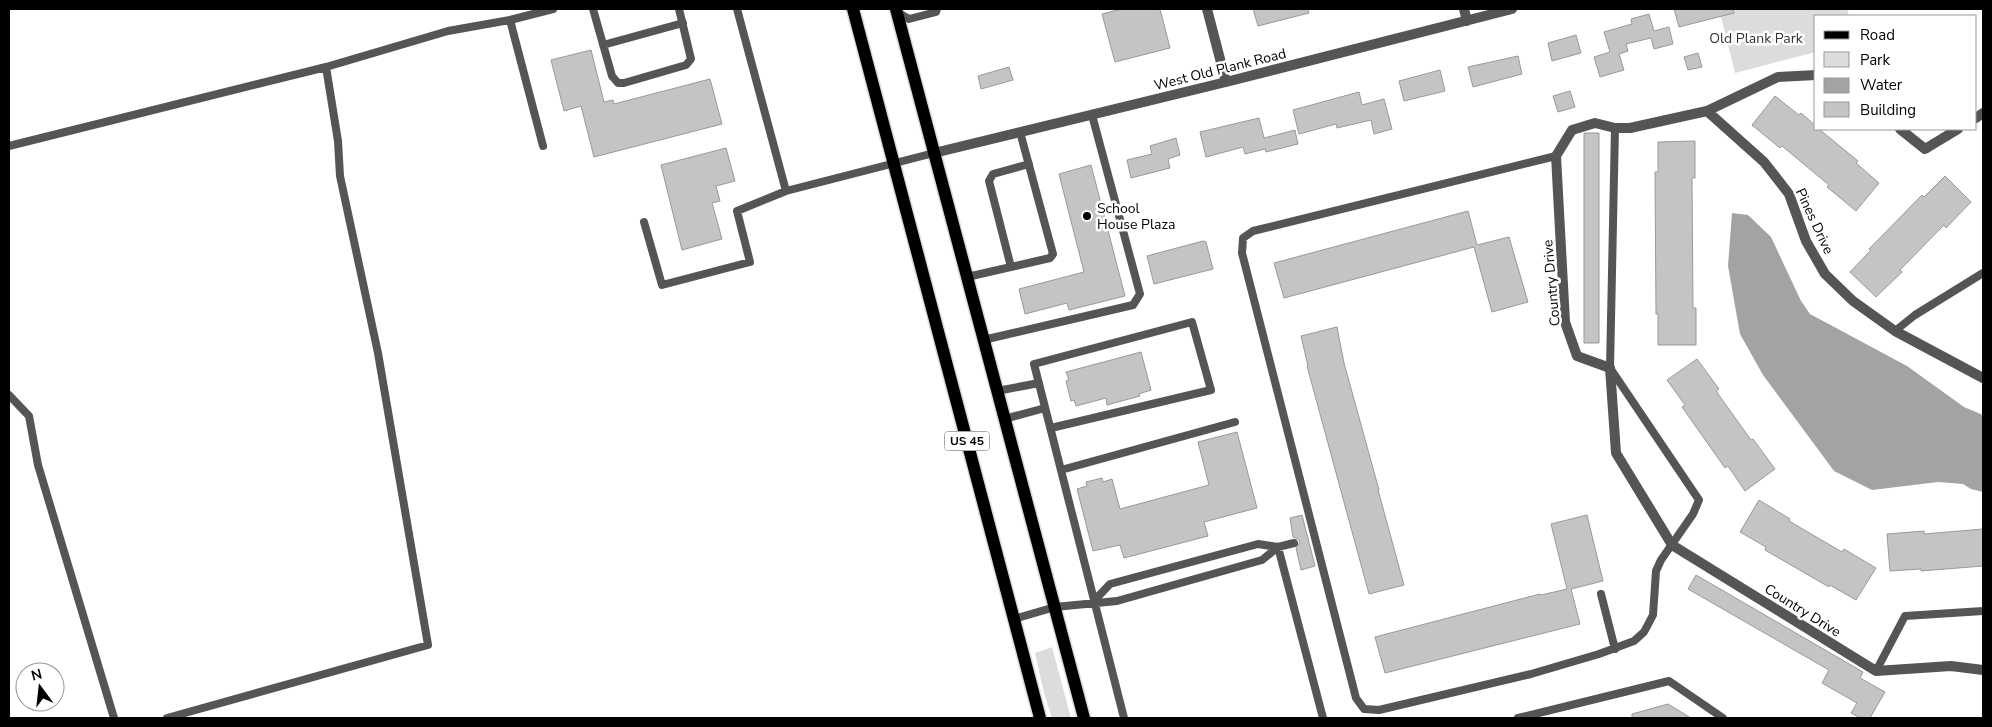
<svg xmlns="http://www.w3.org/2000/svg" width="1992" height="727" viewBox="0 0 1992 727" font-family="'Nunito Sans',sans-serif">
<style>
.green{fill:#dcdcdc}
.water{fill:#a3a3a3}
.building{fill:#c4c4c4;stroke:#999}
.lines{fill:none;stroke-linecap:round;stroke-linejoin:round}
.primary-casing{stroke:#dbdbdb;stroke-width:15}
.lane{stroke:#555;stroke-width:8}
.street{stroke:#555;stroke-width:10}
.primary{stroke:#000;stroke-width:12}
.poi-dot{fill:#000;stroke:#fff;stroke-width:2}
.labels{text-anchor:middle;stroke-width:5;stroke-linejoin:round;paint-order:stroke}
.shield{fill:#fff;stroke:#4c4c4c;stroke-width:1}
.shield-label{font-size:12px;font-weight:bold;fill:#000}
.park-label{font-size:14px;fill:#333;stroke:#fff}
.street-label{font-size:14px;fill:#000;stroke:#fff}
.poi-label{font-size:14px;fill:#000;stroke:#fff;text-anchor:start}
</style>
<rect width="100%" height="100%" fill="#fff"/>
<path class="green" d="M1719,9H1847L1849,16H1816V52L1735,73Z
M1052,647L1071,718H1052L1044,693L1035,653Z"/>
<path class="water" d="M1732,213L1748,215L1771,237L1801,301L1810,314L1907,366L1964,407L1983,415V492L1971,489L1963,484L1938,482L1872,490L1834,471L1763,375L1740,334L1728,266Z"/>
<path class="building" d="M1122,9H1160L1170,48L1115,62L1102,14Z
M1253,9H1308L1309,13L1258,26Z
M1674,9H1733L1734,13L1679,27Z
M1649,14L1654,31L1669,27L1673,44L1654,49L1651,38L1626,44L1628,51L1619,54L1624,70L1600,77L1594,57L1610,52L1604,32L1632,24L1631,19Z
M1576,35L1581,53L1552,61L1548,43Z
M591,50L604,102L613,100L614,104L710,79L722,124L594,157L581,106L564,111L551,60Z
M1698,53L1702,67L1688,70L1684,57Z
M1518,56L1522,74L1473,87L1468,67Z
M1009,67L1013,80L981,89L978,76Z
M1440,70L1445,91L1404,101L1399,81Z
M1570,91L1575,107L1558,112L1553,96Z
M1359,92L1362,105L1384,99L1392,129L1374,134L1371,120L1337,128L1336,124L1299,134L1293,110Z
M1775,96L1799,115L1801,113L1816,126V129H1819L1858,161L1856,163L1879,183L1856,211L1827,187L1829,185L1782,146L1780,148L1752,125Z
M1259,118L1264,138L1295,130L1298,144L1266,152L1265,149L1245,154L1243,147L1206,157L1200,132Z
M1584,133H1599V343H1584Z
M1176,138L1180,155L1168,159L1170,168L1131,178L1127,160L1152,154L1150,146Z
M1695,141V178H1692L1693,308H1696V345H1658V314H1656L1655,172H1658V142Z
M726,148L735,181L716,186L720,201L712,203L722,239L682,250L661,165Z
M1091,165L1125,296L1069,310L1067,303L1025,314L1019,289L1084,272L1059,174Z
M1945,176L1971,202L1946,228L1944,225L1900,270L1902,272L1876,297L1850,272L1871,250L1869,249L1922,195L1924,197Z
M1468,211L1477,245L1509,237L1528,302L1492,312L1474,247L1284,298L1274,263Z
M1203,241L1206,242L1213,269L1154,284L1147,256Z
M1337,327L1344,363L1379,490H1378L1404,585L1369,594L1307,366H1308L1301,336Z
M1141,352L1151,390L1139,394L1140,396L1107,405L1106,398L1076,406L1074,400L1071,401L1066,381L1069,380L1066,372Z
M1697,359L1719,389L1716,391L1751,440L1753,439L1775,469L1745,491L1728,466L1725,468L1682,407L1685,405L1667,380Z
M1237,432L1257,508L1204,522L1208,536L1124,558L1120,545L1093,551L1077,489L1087,486L1086,482L1102,478L1103,482L1112,479L1120,509L1209,485L1198,442Z
M1759,500L1790,519L1789,521L1842,552L1844,549L1876,568L1856,600L1830,585L1829,587L1765,550L1766,547L1740,532Z
M1302,515L1315,566L1301,570L1296,548L1300,542L1298,539L1293,537L1290,518Z
M1587,515L1603,581L1571,589L1580,624L1385,673L1375,637L1540,594L1541,595L1567,589L1551,524Z
M1983,529V566L1921,571V569L1890,571L1887,534L1924,531V534Z
M1696,575L1863,672L1860,678L1885,692L1870,718H1860L1851,713L1857,703L1822,683L1829,670L1688,589Z
M1668,704L1691,718H1632V714Z"/>
<g class="lines">
<defs>
<path id="primary" d="M853,9L1040,718
M896,9L1084,718"/>
</defs>
<use href="#primary" class="primary-casing"/>
<path class="lane" d="M593,9L612,76L618,83H624L686,65L691,59L679,9
M737,9L786,191
M898,16L902,15L909,19L936,12L937,9
M603,45L683,23
M9,146L326,67L448,31L510,20
M543,146L510,20L553,9
M1556,156L1253,231L1243,238L1242,253L1356,698L1364,709L1379,710L1531,674L1599,654L1634,641L1644,632L1653,615L1656,571L1661,560L1693,514L1699,500L1610,368L1615,128
M644,222L662,285L750,262L737,211L786,191L934,153
M1011,267L989,181L993,174L1029,164
M967,277L1050,258L1053,254L1020,132
M1895,331L1915,315L1983,273
M983,340L1133,305L1140,294L1092,115
M997,391L1039,383
M9,395L29,416L38,465L114,718
M1004,419L1045,408
M1051,428L1211,390L1192,322L1034,364L1124,718
M1061,470L1235,422
M1278,547L1323,718
M1601,594L1615,649
M1093,602L1110,584L1258,544L1278,547L1294,543
M1014,619L1055,607L1117,601L1262,560L1278,547
M1876,671L1905,616L1983,611
M167,718L428,645L378,353L340,176L338,141L326,67
M1518,718L1669,681L1723,718"/>
<path class="street" d="M1207,9L1226,82
M1464,9L1467,21
M1816,75L1778,77L1707,111L1630,128H1615L1595,123L1572,130L1556,156L1565,322L1577,356L1610,368L1616,453L1672,545L1876,671L1951,666L1983,670
M1707,111L1764,162L1789,194L1806,241L1825,274L1853,301L1895,331L1983,378
M1976,118L1983,113
M1900,129L1925,149L1958,129
M934,153L1226,82L1512,9"/>
<use href="#primary" class="primary"/>
</g>
<circle class="poi-dot" cx="1087" cy="216" r="5"/>
<g class="labels">
<rect class="shield" x="944.5" y="431.5" width="45" height="19" rx="4"/>
<g class="shield-label">
<text x="967" y="445">US 45</text>
</g>
<g class="park-label">
<text x="1756" y="43">Old Plank Park</text>
</g>
<g class="street-label">
<text transform="translate(1220 69) rotate(-14)" y="5">West Old Plank Road</text>
<text transform="translate(1815 221) rotate(65)" y="5">Pines Drive</text>
<text transform="translate(1551 283) rotate(-95)" y="5">Country Drive</text>
<text transform="translate(1803 610) rotate(32)" y="5">Country Drive</text>
</g>
<g class="poi-label">
<text x="1097" y="213">School<tspan x="1097" dy="16">House Plaza</tspan></text>
</g>
</g>
<rect width="1992" height="727" fill="none" stroke="#000000" stroke-width="20"/>
<rect x="1814" y="15" width="162" height="115" fill="#ffffff" stroke="#999999"/>
<rect x="1824" y="31" width="25" height="8" fill="#000000" stroke="#999999"/>
<text x="1860" y="40" font-size="15" fill="#000000">Road</text>
<rect x="1824" y="52" width="25" height="15" fill="#dcdcdc" stroke="#999999"/>
<text x="1860" y="65" font-size="15" fill="#000000">Park</text>
<rect x="1824" y="78" width="25" height="15" fill="#a3a3a3" stroke="#999999"/>
<text x="1860" y="90" font-size="15" fill="#000000">Water</text>
<rect x="1824" y="102" width="25" height="15" fill="#c4c4c4" stroke="#999999"/>
<text x="1860" y="115" font-size="15" fill="#000000">Building</text>
<g transform="translate(40 687) rotate(345)"><circle r="24" fill="#ffffff" stroke="#999999"/>
<path d="M0-4L9 19L0 12L-9 19Z" fill="#000000"/>
<text y="-8" font-size="14" font-weight="bold" text-anchor="middle" fill="#000000">N</text>
</g>
</svg>
